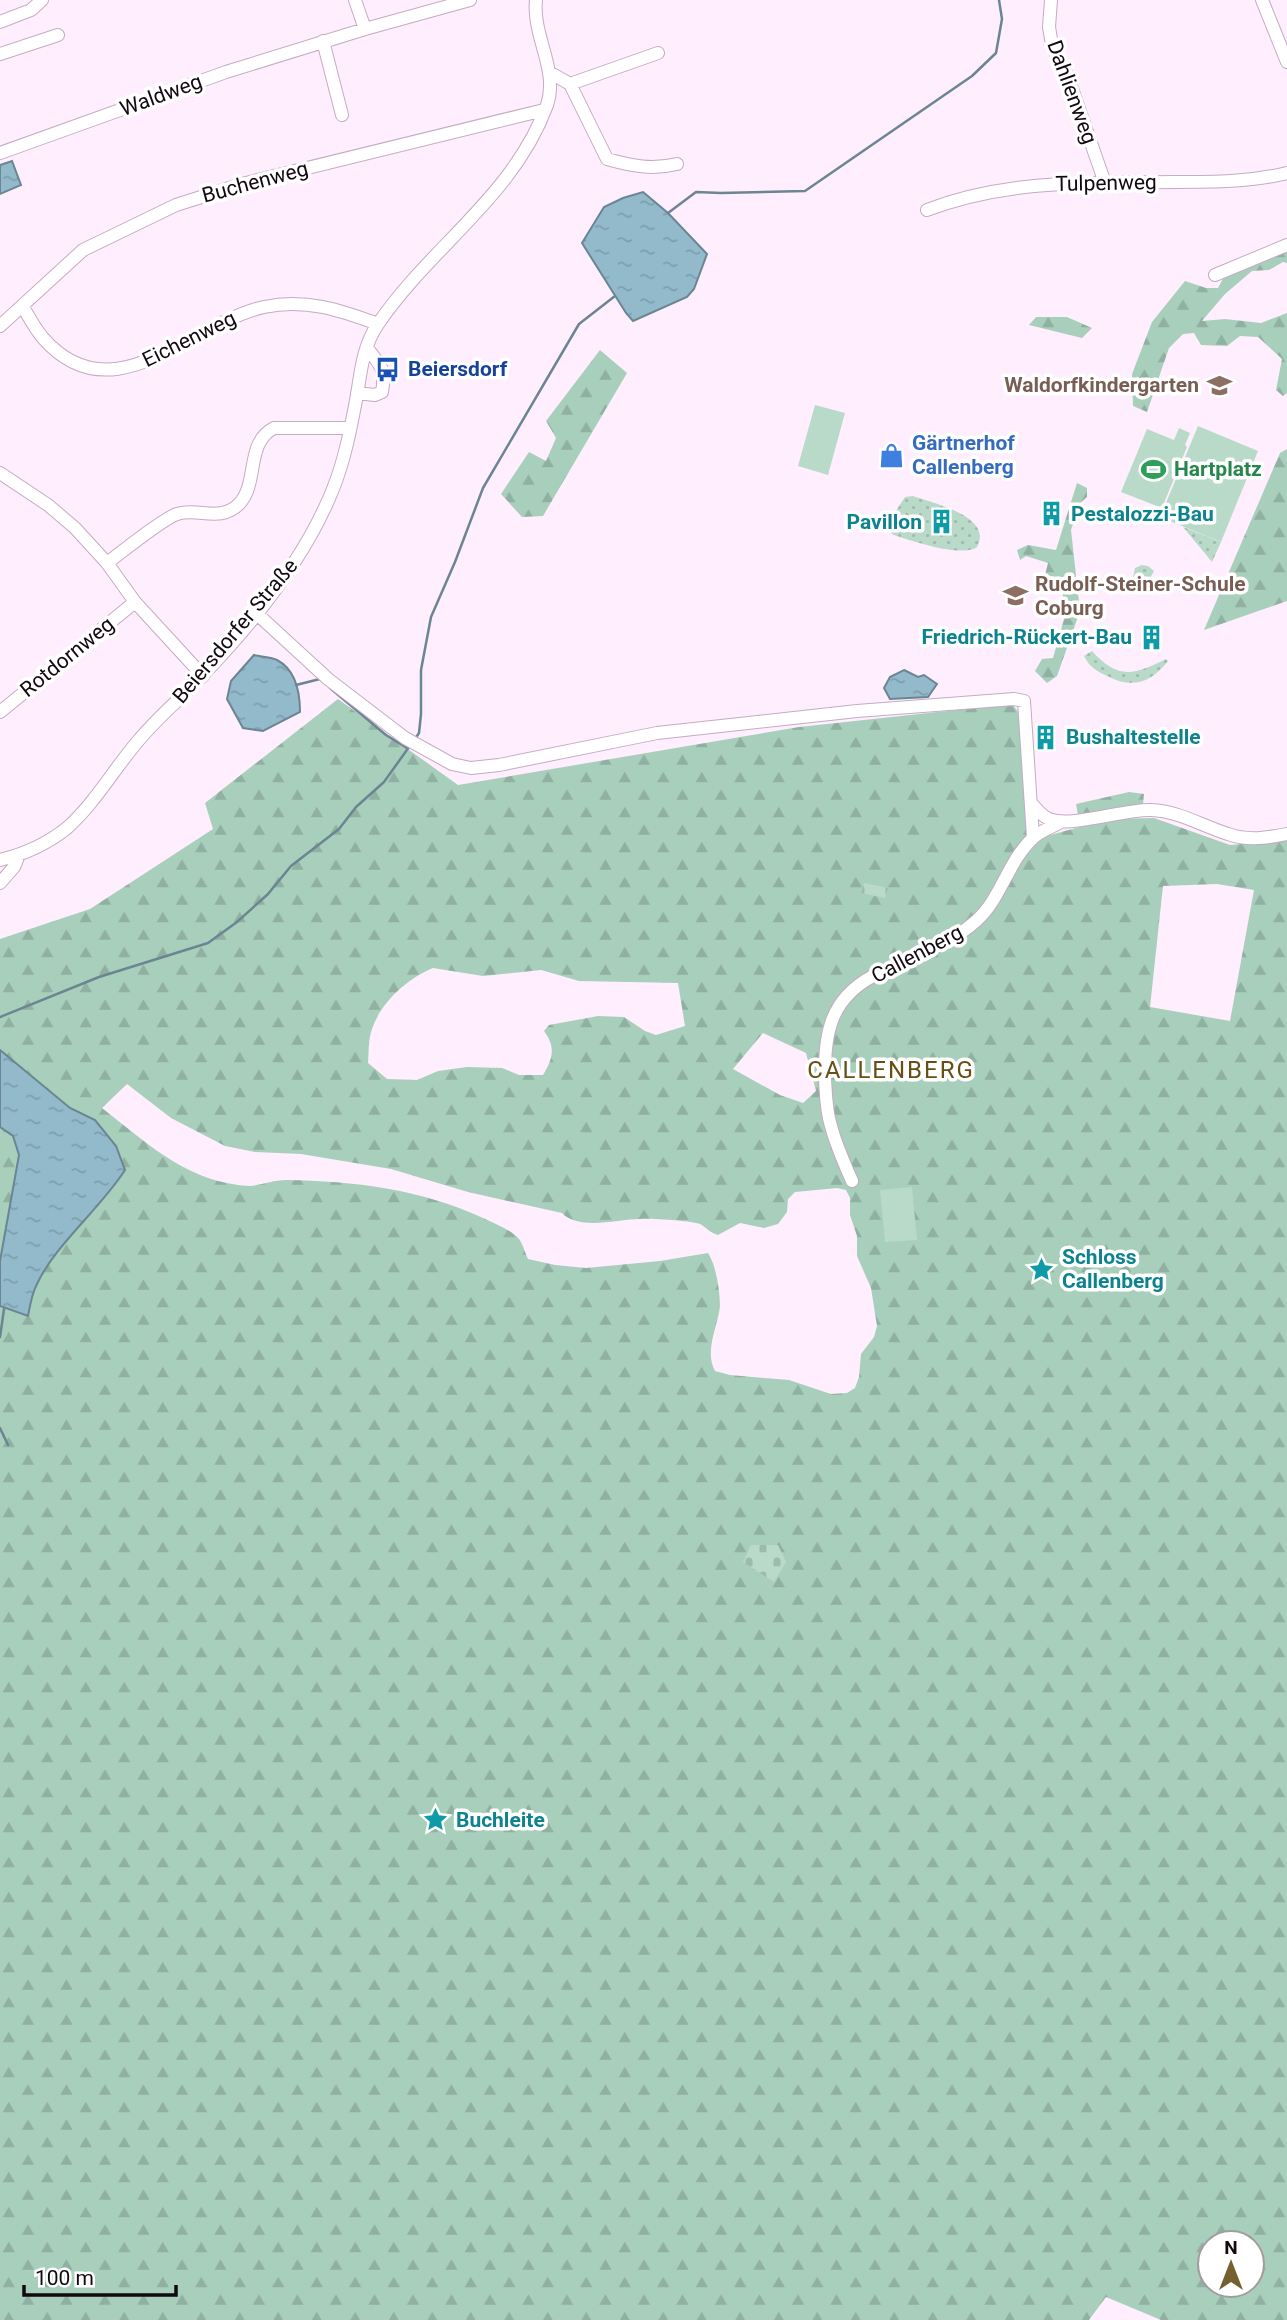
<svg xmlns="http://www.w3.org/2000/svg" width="1287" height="2320" viewBox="0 0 1287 2320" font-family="Roboto,sans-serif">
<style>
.grass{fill:url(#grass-dots)}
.forest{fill:url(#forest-firs);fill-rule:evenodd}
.cemetery{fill:url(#cemetery-stones)}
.pitch{fill:#b9dac9}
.water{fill:url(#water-ripples);stroke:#6b8593;stroke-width:2}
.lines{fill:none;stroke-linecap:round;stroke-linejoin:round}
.stream{stroke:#6b8593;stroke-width:2.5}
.minor-casing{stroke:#c5abc3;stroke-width:14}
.minor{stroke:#fff;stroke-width:12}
.labels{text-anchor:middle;stroke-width:7;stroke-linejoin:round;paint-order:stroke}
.street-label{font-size:21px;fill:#110810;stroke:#fff}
.transit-label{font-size:21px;font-weight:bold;fill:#164399;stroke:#fff;text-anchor:start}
.education-label{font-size:21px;font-weight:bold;fill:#785e54;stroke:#fff;text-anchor:end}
.shop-label{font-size:21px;font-weight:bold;fill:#366cbe;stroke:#fff;text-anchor:start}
.leisure-label{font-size:21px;font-weight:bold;fill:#27864d;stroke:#fff;text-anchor:start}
.culture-label{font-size:21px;font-weight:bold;fill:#0d838f;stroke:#fff;text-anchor:start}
.quarter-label{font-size:24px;letter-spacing:2px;fill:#664f14;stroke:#fff}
</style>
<defs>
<pattern id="grass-dots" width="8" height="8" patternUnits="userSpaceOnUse" patternTransform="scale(1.75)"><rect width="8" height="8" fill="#b9dac9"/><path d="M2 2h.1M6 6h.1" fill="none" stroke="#9ebaac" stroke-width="1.8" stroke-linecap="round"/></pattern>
<pattern id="forest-firs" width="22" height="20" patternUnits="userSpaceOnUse" patternTransform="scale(1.75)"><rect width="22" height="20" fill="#a8cfbc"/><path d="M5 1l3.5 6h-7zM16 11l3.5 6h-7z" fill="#90b0a1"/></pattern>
<pattern id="cemetery-stones" width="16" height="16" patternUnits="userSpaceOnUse" patternTransform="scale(1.75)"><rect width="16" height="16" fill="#b9dac9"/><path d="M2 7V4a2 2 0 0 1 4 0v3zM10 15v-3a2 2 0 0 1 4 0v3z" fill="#9ebaac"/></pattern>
<pattern id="water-ripples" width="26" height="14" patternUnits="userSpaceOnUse" patternTransform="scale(1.75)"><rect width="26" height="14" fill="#92bacb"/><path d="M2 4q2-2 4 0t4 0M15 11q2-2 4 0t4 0" fill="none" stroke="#7d9ead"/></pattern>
</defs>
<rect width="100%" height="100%" fill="#ffeefd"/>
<path class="grass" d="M913,496C932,503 994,516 977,547C962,558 912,541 894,535L891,533L897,509L905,497Z
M1183,527L1221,542L1212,562Z
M1142,565L1148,566L1154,571L1146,586L1140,588L1133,577L1135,568Z
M1092,651C1118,680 1134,675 1166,659L1168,661C1152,682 1133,689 1109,677C1097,671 1090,668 1084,656Z"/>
<path class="forest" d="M1287,250V263L1283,262L1269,270L1252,271L1225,294L1202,321L1225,319L1261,323L1287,313V393L1283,396L1276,390L1282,359L1258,337L1240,336L1227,346L1201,345L1194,333L1183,334L1169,348L1147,412L1133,406L1132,374L1152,322L1185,281L1206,288H1218L1225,275Z
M1036,317H1067L1092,328L1082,338L1029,325Z
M600,350L627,373L543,516L522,517L501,494L529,452L546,461L556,438L546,421Z
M1287,449V601L1204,630L1280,453Z
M1077,483L1087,488V497L1080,503L1071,530L1080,611L1057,676L1047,683L1035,671L1042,659L1053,658L1068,605L1062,600L1066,579L1045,575L1048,563L1026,556L1020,560L1017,550L1028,545L1056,550Z
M338,699L458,785L799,727L1012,704L1020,714L1030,810L1043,837L1109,819L1154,818L1230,845L1287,840V2320H1161L1106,2297L1089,2320H0V1306L28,1315C30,1305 32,1293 37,1283C56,1243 100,1209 125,1170L95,1120L70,1108L0,1050V939L90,909L213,829L205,803ZM1217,884L1254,890L1230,1021L1150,1007L1163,886ZM433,968L483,976L541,970L579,981L678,983L685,1026L656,1035L645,1031L624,1017L598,1016L549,1025L544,1031C556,1047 553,1059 543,1075H519L502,1068L467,1067L438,1071L417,1080L387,1079L368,1063C369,1053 368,1039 372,1029C381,1002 408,978 433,968ZM763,1033L806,1053L816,1091L803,1103L780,1095L733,1069ZM127,1084L171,1118L225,1146L255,1152L301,1154L391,1169L468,1192L562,1213C579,1231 618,1219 640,1219C651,1218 691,1221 700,1224C706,1227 710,1233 718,1235L740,1223L764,1228L778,1224L787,1212L788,1199L795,1192L837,1188L846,1190L850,1198V1215L857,1236V1256L871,1288L877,1326L874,1337L861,1354L859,1377L855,1388L847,1393L831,1394L789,1380L730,1375L715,1371C704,1351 718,1326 720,1306C720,1291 716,1265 708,1253L660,1261L586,1268L555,1265L528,1259C525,1253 523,1244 519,1239C512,1230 493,1223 483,1218C420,1189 354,1181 286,1180C273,1180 262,1185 250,1186C240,1186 227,1183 218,1181C173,1169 137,1135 102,1108ZM1210,2243H1252V2285H1210Z
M1129,792L1144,794L1143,804L1078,815L1076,804Z
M0,1127L13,1136L19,1155L0,1261Z"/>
<path class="cemetery" d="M864,883L888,888L885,898L861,893Z
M751,1545H778L786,1562L774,1582L743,1562Z"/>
<path class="pitch" d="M815,405L845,413L828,475L798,466Z
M1198,426L1258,451L1221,542L1160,517Z
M1179,428L1190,433L1185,445L1187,447L1162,508L1121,492L1147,429L1174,440Z
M912,1187L917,1240L885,1242L880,1190Z"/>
<path class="water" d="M12,161L21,185L0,194V165Z
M643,192L668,213L707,254L694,289L687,297L633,321L626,313L582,243L604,207L623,198Z
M254,655C261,657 271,657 277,660C296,670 300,693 300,712L263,731L243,728L227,699L231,681Z
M904,670L918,677L924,675L937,684L928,697L890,699L884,688L890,677Z
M0,1050L70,1108L95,1120L116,1146L125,1170C100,1209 55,1245 37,1284C32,1293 30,1305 28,1316L0,1306V1261L19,1155L13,1136L0,1127Z"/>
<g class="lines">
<path class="stream" d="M668,213L696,192L721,193L805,191L972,76L996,53L1002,19L999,0
M296,685L320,679
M330,688L386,735L407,748
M415,739L419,733L421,714V670L431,617L455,562L483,488L579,324L615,296
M0,1017L99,977L208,943L237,922L268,894L291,866L339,829L356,807L384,782L409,747
M0,1337L4,1309
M0,1428L8,1445"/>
<defs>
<path id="minor" d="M355,0L365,29
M1051,0L1049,27L1051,39L1056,54L1068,77L1105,183
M1262,0L1287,62
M0,22L31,10L42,0
M323,41L342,115
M0,54L58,35
M549,72L570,84L607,159C632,166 652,170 677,164
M570,84L658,53
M0,153L226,72L365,29L470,0
M927,210C1008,179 1090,183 1175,182C1212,182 1251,182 1287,173
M1215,275L1287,245
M23,307C29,317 35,329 43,338C113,418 191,323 264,307C305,298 340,310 378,324
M0,326L83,250L176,205L242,184L544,110
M357,393L375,395L382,392C386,369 381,366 367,348
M0,473L48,505L75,528L107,563L135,602L203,676
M107,563C122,552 162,519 177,514C198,507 220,523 239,504C259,483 245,443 274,428H350
M256,613L328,679L405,738L452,764L471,768L499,765L657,733L857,711L1014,699L1024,701L1033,837
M0,712L135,602
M1033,805C1037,810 1042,816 1049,819C1071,828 1124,809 1151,810C1179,811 1202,826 1228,834C1248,841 1267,838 1287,834
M0,860C25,854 47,844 67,828C95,803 114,769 138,741C157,718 181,698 202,676C254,622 305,559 333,489C345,459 351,427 357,395C361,370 363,346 378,324C430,247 514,196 547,105C559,70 532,36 536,0
M0,883L14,867L19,855
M852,1181C844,1163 836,1145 831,1126C826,1111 826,1095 825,1079C824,1034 830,999 873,976C907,958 947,947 976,921C1001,899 1008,861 1033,838C1040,831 1052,827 1061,822"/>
</defs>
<use href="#minor" class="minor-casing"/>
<use href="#minor" class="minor"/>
</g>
<defs>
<symbol id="bus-bare" viewBox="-9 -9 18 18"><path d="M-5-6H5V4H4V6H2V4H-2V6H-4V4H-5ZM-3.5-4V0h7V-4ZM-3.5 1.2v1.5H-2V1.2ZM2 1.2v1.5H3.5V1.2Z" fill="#1a4fb4" stroke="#fff" stroke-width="2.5" paint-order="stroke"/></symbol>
<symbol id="school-bare" viewBox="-9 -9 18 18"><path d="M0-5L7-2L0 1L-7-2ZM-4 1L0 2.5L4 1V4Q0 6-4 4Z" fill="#8d6e63" stroke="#fff" stroke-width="2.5" paint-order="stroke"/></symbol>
<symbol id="shop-bare" viewBox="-9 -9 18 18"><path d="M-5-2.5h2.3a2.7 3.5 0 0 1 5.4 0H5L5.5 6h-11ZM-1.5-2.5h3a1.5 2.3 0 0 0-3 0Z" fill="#3f7fe0" stroke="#fff" stroke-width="2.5" paint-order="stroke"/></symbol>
<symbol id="stadium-bare" viewBox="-9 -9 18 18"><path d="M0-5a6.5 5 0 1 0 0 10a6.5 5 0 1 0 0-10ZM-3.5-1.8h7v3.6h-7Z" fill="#2e9e5b" stroke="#fff" stroke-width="2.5" paint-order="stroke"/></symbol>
<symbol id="building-bare" viewBox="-9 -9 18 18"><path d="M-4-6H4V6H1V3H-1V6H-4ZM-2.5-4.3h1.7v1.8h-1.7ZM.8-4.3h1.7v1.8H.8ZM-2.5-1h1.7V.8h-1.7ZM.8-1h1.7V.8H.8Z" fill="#0f9aa8" stroke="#fff" stroke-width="2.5" paint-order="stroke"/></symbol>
<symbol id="sight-bare" viewBox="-9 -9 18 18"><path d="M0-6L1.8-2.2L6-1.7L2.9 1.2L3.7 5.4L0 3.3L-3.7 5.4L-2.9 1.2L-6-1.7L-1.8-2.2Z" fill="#0f9aa8" stroke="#fff" stroke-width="2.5" paint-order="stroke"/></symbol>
</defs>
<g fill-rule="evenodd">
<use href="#bus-bare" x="370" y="352" width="35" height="35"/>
<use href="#school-bare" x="1202" y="368" width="35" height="35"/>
<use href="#shop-bare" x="874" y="438" width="35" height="35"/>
<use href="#stadium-bare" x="1136" y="452" width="35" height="35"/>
<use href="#building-bare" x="1034" y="496" width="35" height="35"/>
<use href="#building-bare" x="924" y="504" width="35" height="35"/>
<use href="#school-bare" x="998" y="578" width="35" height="35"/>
<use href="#building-bare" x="1134" y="620" width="35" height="35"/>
<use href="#building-bare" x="1028" y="720" width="35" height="35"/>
<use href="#sight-bare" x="1024" y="1252" width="35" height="35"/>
<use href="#sight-bare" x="418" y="1802" width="35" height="35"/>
</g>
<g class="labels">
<g class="street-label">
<text transform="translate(1072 92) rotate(70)" y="7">Dahlienweg</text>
<text transform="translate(161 95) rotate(-20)" y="7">Waldweg</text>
<text transform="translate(255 182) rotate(-15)" y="7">Buchenweg</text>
<text transform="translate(1106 183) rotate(-1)" y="7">Tulpenweg</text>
<text transform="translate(189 339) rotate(-26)" y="7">Eichenweg</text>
<text transform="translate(235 631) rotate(-50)" y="7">Beiersdorfer Straße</text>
<text transform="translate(67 657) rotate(-39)" y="7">Rotdornweg</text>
<text transform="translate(917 954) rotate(-28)" y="7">Callenberg</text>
</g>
<g class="transit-label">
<text x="408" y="376">Beiersdorf</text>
</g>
<g class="education-label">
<text x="1199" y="392">Waldorfkindergarten</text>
<text x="1035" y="591" text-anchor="start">Rudolf-Steiner-Schule<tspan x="1035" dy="24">Coburg</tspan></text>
</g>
<g class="shop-label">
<text x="912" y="450">Gärtnerhof<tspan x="912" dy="24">Callenberg</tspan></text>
</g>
<g class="leisure-label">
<text x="1174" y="476">Hartplatz</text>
</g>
<g class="culture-label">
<text x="1071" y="521">Pestalozzi-Bau</text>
<text x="922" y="529" text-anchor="end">Pavillon</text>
<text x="1132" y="644" text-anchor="end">Friedrich-Rückert-Bau</text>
<text x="1066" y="744">Bushaltestelle</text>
<text x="1062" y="1264">Schloss<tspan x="1062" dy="24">Callenberg</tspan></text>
<text x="456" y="1827">Buchleite</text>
</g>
<g class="quarter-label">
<text x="891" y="1078">CALLENBERG</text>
</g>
</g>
<g transform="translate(1231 2264)"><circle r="33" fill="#ffffff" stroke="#a09c9f" stroke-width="2"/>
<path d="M0-5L12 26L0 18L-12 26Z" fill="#75602f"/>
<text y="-10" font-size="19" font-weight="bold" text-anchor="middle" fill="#110810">N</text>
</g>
<path d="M24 2285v10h152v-10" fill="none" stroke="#110810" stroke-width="3.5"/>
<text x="35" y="2285" font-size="21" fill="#110810" stroke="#ffffff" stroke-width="5" paint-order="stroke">100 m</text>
</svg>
